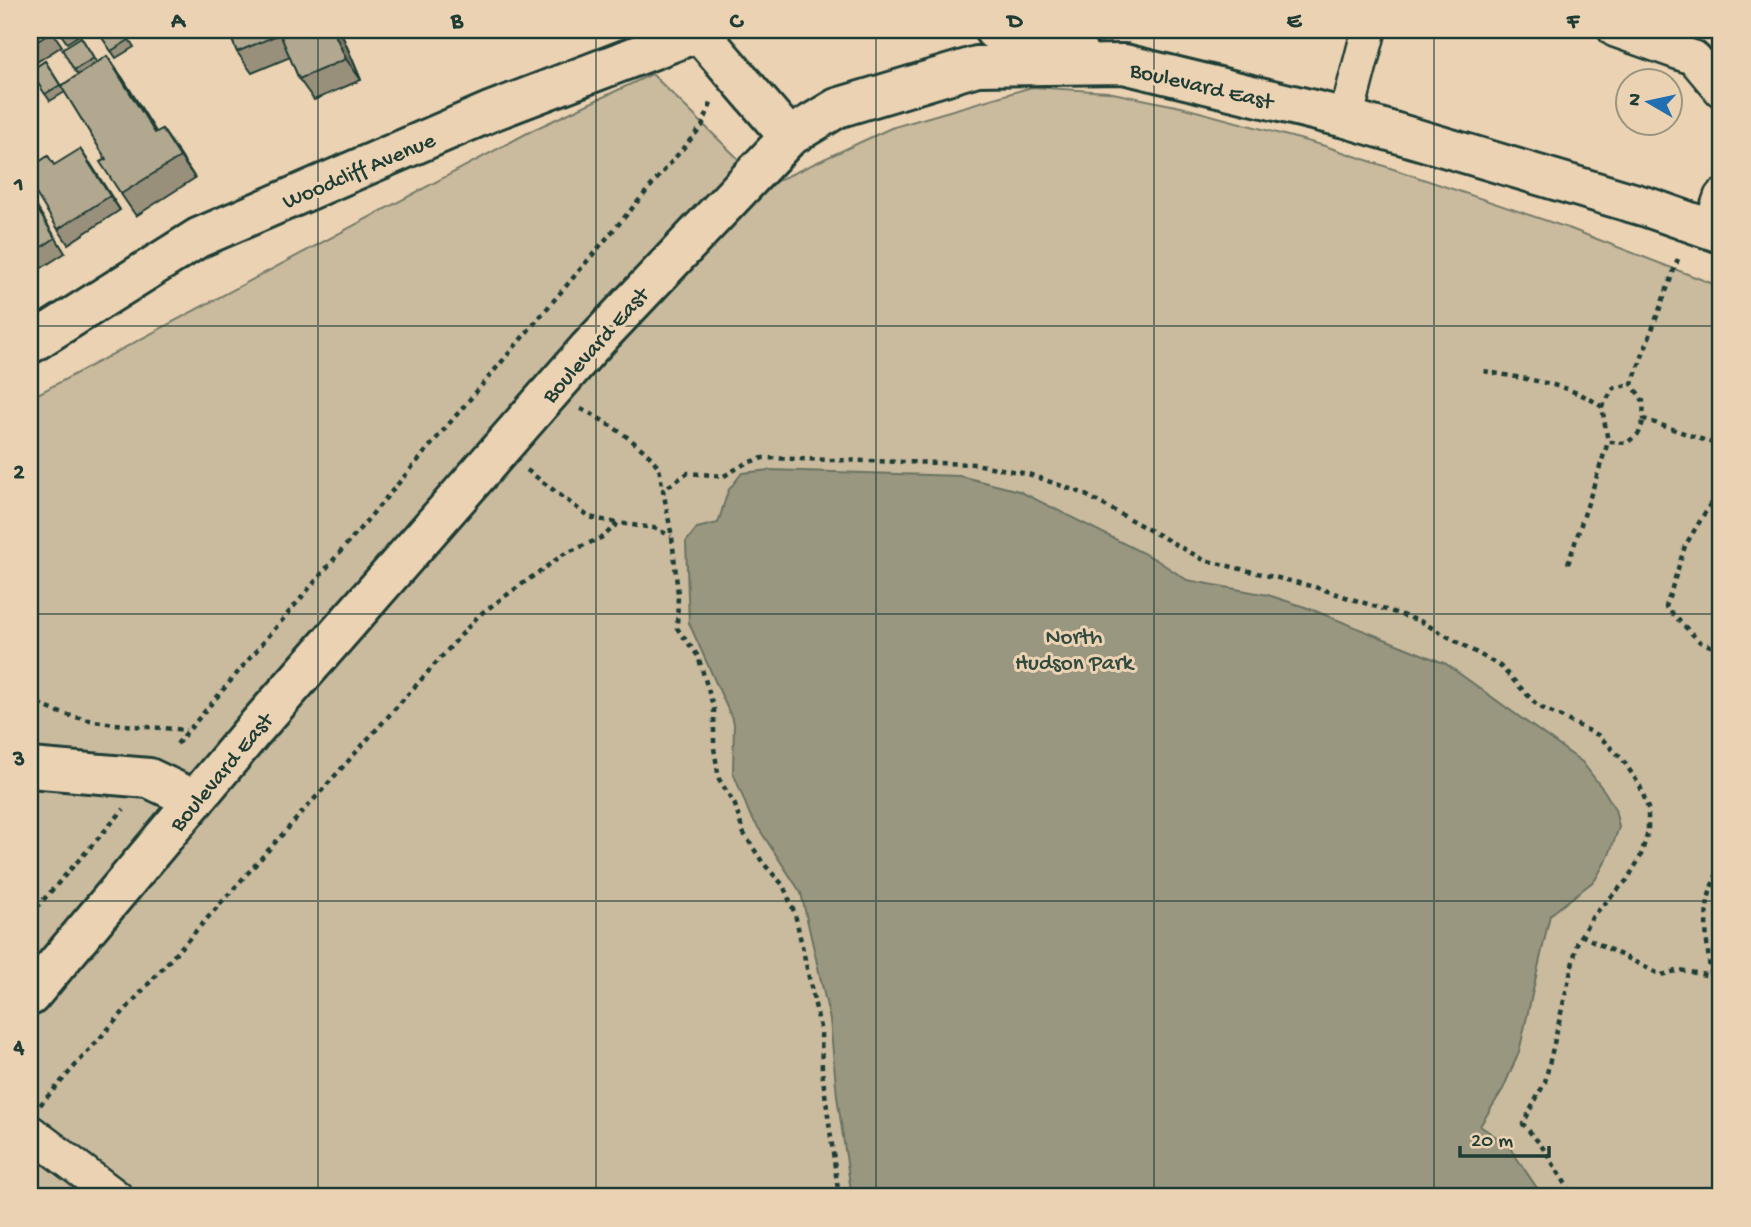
<svg xmlns="http://www.w3.org/2000/svg" width="1751" height="1227" viewBox="0 0 1751 1227" font-family="'Gochi Hand',sans-serif">
<style>
.green{fill:#caba9e;stroke:#747c69;stroke-width:2}
.water{fill:#9a9781;stroke:#697362;stroke-width:2}
.lines{fill:none;stroke-linecap:round;stroke-linejoin:round}
.minor-casing{stroke:#1f3d34;stroke-width:38}
.major-casing{stroke:#1f3d34;stroke-width:44}
.path{stroke:#1f3d34;stroke-width:4.5;stroke-dasharray:5 5;stroke-linecap:butt}
.minor{stroke:#ebd2b3;stroke-width:33}
.major{stroke:#ebd2b3;stroke-width:38}
.wall{fill:#99907c;stroke:#1f3d34;stroke-width:2}
.shaded-wall{fill:#7d7665;stroke:#1f3d34;stroke-width:2}
.building{fill:#b2a890;stroke:#1f3d34;stroke-width:2}
.grid{fill:none;stroke:#1f3d34;stroke-width:2;stroke-opacity:0.55}
.labels{text-anchor:middle;stroke-width:6;stroke-linejoin:round;paint-order:stroke}
.street-label{font-size:23px;fill:#1f3d34;stroke:#ebd2b3}
.park-label{font-size:23px;fill:#304a3f;stroke:#ebd2b3}
.neatline{fill:none;stroke:#1f3d34;stroke-width:2.5}
.grid-label{font-size:23px;text-anchor:middle;font-weight:bold;fill:#1f3d34}
</style>
<rect width="100%" height="100%" fill="#ebd2b3"/>
<filter id="ink" filterUnits="userSpaceOnUse"><feTurbulence type="fractalNoise" baseFrequency=".0143" numOctaves="2"/><feDisplacementMap in="SourceGraphic" scale="14" xChannelSelector="R" yChannelSelector="G"/><feConvolveMatrix kernelMatrix="1 2 1 2 8 2 1 2 1" color-interpolation-filters="sRGB"/></filter>
<g filter="url(#ink)">
<path class="green" d="M652,74L766,186L891,128L1032,87L1108,92L1181,107L1325,146L1571,229L1721,287V1197H30V398L535,129Z"/>
<path class="water" d="M770,470L960,476L1019,491L1155,559L1187,580L1268,595L1308,608L1446,664L1582,762L1605,792L1615,809L1619,827L1609,855L1595,880L1550,915L1519,1052L1503,1089L1480,1126L1508,1145L1543,1197H852L837,1096L830,1020L801,893L750,815L733,772L734,723L689,623L686,542L697,528L718,523L728,491L742,473Z"/>
<g class="lines">
<defs>
<path id="minor" d="M1615,30L1694,58L1721,90
M1346,118L1369,30
M1710,229L1721,197
M30,1132L116,1197"/>
<path id="major" d="M697,30L789,137
M994,30L1078,52
M30,344L198,238L492,111L704,30
M30,768L149,778L195,800
M30,996L251,733L588,349L789,137L837,108L977,66L1124,64L1346,118L1650,208L1721,233"/>
</defs>
<use href="#minor" class="minor-casing"/>
<use href="#major" class="major-casing"/>
<path class="path" d="M1678,259L1632,384L1643,401L1644,419L1718,445L1721,450
M1484,371C1522,379 1571,383 1602,407L1608,442
M1602,407L1614,388L1632,384
M581,409C600,417 651,450 659,469C661,475 661,484 663,490
M527,470L589,517L617,523
M1721,486L1685,546L1666,607L1700,642L1721,650
M1568,564L1608,442L1627,443L1639,433L1644,419
M30,589L38,585
M30,699C75,726 135,725 186,730
M177,744L702,126L712,101
M30,915L124,809
M1581,935L1661,975L1680,970L1721,978
M1711,976C1706,940 1700,899 1721,867
M40,1105L479,615L564,554L603,537L618,523L654,528L671,536
M839,1197L822,1071L821,1032L795,914L783,885L763,863L743,832L735,805L719,779L714,748V709L698,656L677,628L678,594L672,537L663,490L688,473L724,476L746,463L763,458L975,464L1028,474L1082,493L1204,560L1315,587L1420,621L1500,666L1538,706L1598,735L1623,760L1640,786L1648,808V832L1640,858L1627,880L1593,916L1578,940L1545,1082L1523,1124L1541,1145L1574,1197"/>
<use href="#minor" class="minor"/>
<use href="#major" class="major"/>
</g>
<path class="wall" d="M30,30H51L62,46L32,65L30,61Z
M58,30H87L67,43Z
M97,30H123L134,47L116,58Z
M228,30H355L342,35L361,80L314,100L299,79L290,57L252,73L237,52Z
M81,37L97,63L122,77L156,133L162,129L195,178L136,216L121,194L106,159L65,92L50,101L30,71L45,61L61,86L78,75L74,70Z
M48,156L54,165L90,163L120,210L68,244L58,229Z
M30,196L65,253L40,269L37,265L30,270Z"/>
<path class="shaded-wall" d="M333,30H338L342,35L361,80L346,59Z
M107,56L122,77L170,154L155,133Z
M162,129L177,150L195,178L180,157Z
M80,149L90,163L120,210L110,196Z"/>
<path class="building" d="M30,30H51L52,32L30,46Z
M97,30H123L129,40L111,51Z
M228,30H333L346,59L299,79L280,34L237,52Z
M81,37L94,58L74,70L62,49Z
M107,56L155,133L162,129L180,157L121,194L100,162L106,159L61,86Z
M45,61L60,85L45,94L30,71Z
M80,149L110,196L58,229L30,184V168L48,156L54,165Z
M30,197L55,238L30,255Z"/>
</g>
<path class="grid" d="M318,30V1197M596,30V1197M876,30V1197M1154,30V1197M1434,30V1197M30,326H1721M30,614H1721M30,901H1721"/>
<g class="labels">
<g class="street-label">
<text transform="translate(1202 84) rotate(13)" y="8">Boulevard East</text>
<text transform="translate(358 169) rotate(-23)" y="8">Woodcliff Avenue</text>
<text transform="translate(594 344) rotate(-48)" y="8">Boulevard East</text>
<text transform="translate(220 771) rotate(-50)" y="8">Boulevard East</text>
</g>
<g class="park-label">
<text x="1074" y="643">North<tspan x="1074" dy="26">Hudson Park</tspan></text>
</g>
</g>
<rect width="1751" height="1227" fill="none" stroke="#ebd2b3" stroke-width="77"/>
<g transform="translate(1649 102) rotate(279)"><circle r="33" fill="#ebd2b3" stroke="#999680" stroke-width="2"/>
<path d="M0-5L12 26L0 18L-12 26Z" fill="#1f6fb2"/>
<text y="-10" font-size="19" font-weight="bold" text-anchor="middle" fill="#1f3d34">N</text>
</g>
<path d="M1460 1146v10h89v-10" fill="none" stroke="#1f3d34" stroke-width="3.5"/>
<text x="1471" y="1146" font-size="21" fill="#1f3d34" stroke="#ebd2b3" stroke-width="5" paint-order="stroke">20 m</text>
<rect x="38" y="38" width="1674" height="1150" class="neatline"/>
<g class="grid-label">
<text x="178" y="27">A</text>
<text x="457" y="27">B</text>
<text x="736" y="27">C</text>
<text x="1015" y="27">D</text>
<text x="1294" y="27">E</text>
<text x="1573" y="27">F</text>
<text x="19" y="190">1</text>
<text x="19" y="478">2</text>
<text x="19" y="765">3</text>
<text x="19" y="1053">4</text>
</g>
</svg>
